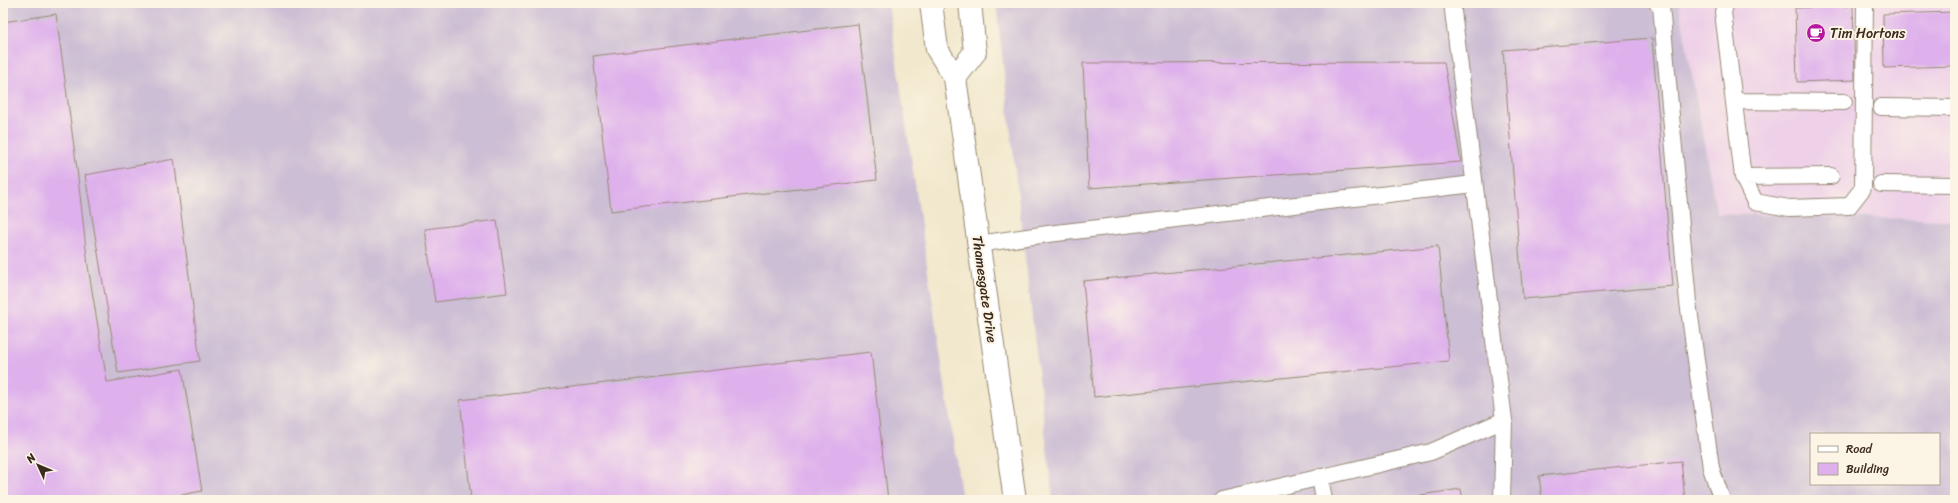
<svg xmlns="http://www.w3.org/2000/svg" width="1958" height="503" viewBox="0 0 1958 503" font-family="Sriracha,sans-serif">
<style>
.built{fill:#eed0e8}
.industrial{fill:#ccbed4;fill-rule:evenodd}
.building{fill:#deb0ec}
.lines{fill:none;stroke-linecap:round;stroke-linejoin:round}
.service-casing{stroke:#968976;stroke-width:18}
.minor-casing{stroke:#968976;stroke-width:24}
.service{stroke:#fff;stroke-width:16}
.minor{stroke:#fff;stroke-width:22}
.labels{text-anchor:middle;stroke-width:4;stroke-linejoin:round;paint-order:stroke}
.poi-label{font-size:14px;fill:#3b2a1e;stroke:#fcf5e5;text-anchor:start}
.street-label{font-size:14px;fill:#3b2a1e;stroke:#fcf5e5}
</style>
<rect width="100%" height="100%" fill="#fcf5e5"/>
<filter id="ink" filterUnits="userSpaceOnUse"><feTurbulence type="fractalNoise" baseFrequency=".025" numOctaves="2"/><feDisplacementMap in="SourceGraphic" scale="8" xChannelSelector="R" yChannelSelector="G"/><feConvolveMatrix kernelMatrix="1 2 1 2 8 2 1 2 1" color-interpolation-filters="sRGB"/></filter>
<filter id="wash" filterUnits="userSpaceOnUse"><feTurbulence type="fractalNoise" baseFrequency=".012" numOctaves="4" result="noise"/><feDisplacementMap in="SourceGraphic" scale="16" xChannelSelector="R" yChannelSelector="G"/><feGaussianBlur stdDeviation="0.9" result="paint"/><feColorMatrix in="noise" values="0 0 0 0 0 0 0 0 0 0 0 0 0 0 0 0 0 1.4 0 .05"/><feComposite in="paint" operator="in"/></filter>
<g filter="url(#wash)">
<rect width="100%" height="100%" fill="#f2e8cd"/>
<path class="built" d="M1679,3H1955V220L1717,214Z"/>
<path class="industrial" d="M3,3H888L962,500H3Z
M996,3H1679L1717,214L1955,220V500H1053ZM1811,434H1939V484H1811Z"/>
<g id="blocks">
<path class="building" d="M1853,6L1855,80L1797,82L1795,8Z
M1955,12V66L1884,68L1883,14Z
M56,14L77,169L88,266L107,382L182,369L202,491L155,500H3V22Z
M858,24L877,180L611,211L593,56Z
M1652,38L1673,286L1523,299L1503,50Z
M1444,62L1461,162L1089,188L1083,63Z
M174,159L200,361L118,373L85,175Z
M497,220L507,293L435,302L425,229Z
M1438,246L1449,361L1094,397L1083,281Z
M871,352L888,500H471L460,400Z
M1681,461L1685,500H1542L1539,476Z
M1461,489L1463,500H1393V499Z"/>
</g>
</g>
<g filter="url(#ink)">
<use href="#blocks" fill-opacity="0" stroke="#968976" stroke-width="1"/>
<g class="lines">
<defs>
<path id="service" d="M1657,3L1661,6L1688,302L1711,468L1722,500
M1726,3L1723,12L1743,177L1831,176
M1734,101L1844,102
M1881,107L1955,108
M1743,177L1755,202L1789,208L1849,206L1863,188L1865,3
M1881,184L1955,185
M978,244L1048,234L1474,184
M1320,477L1324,500
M1222,500L1431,452L1504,420L1452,3
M1502,500L1504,420"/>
<path id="minor" d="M931,3L937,49L955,78L1015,500
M955,78L975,52L970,3"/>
</defs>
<use href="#service" class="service-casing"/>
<use href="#minor" class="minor-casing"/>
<use href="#service" class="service"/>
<use href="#minor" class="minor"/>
</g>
</g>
<defs>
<symbol id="cafe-disc" viewBox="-11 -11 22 22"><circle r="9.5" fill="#b5179e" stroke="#fcf5e5"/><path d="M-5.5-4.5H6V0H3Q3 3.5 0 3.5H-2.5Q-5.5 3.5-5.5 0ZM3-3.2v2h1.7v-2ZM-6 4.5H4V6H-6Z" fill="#fff"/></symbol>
</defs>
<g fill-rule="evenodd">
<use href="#cafe-disc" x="1805" y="22" width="22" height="22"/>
</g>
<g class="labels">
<g class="poi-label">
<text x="1830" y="38">Tim Hortons</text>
</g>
<g class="street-label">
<text transform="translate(985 289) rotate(82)" y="5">Thamesgate Drive</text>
</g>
</g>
<rect width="1958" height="503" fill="none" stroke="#fcf5e5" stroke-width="16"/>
<rect x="1810" y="433" width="130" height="52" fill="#fcf5e5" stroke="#afa495"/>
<rect x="1818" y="446" width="20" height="6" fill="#ffffff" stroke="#afa495"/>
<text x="1846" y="453" font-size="12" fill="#3b2a1e">Road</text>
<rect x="1818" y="463" width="20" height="12" fill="#deb0ec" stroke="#afa495"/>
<text x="1846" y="473" font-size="12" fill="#3b2a1e">Building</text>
<g transform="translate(38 465) rotate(314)" stroke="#fcf5e5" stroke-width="3" paint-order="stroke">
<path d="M0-3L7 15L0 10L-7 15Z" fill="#3b2a1e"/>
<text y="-6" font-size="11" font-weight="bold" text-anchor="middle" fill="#3b2a1e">N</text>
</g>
</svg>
